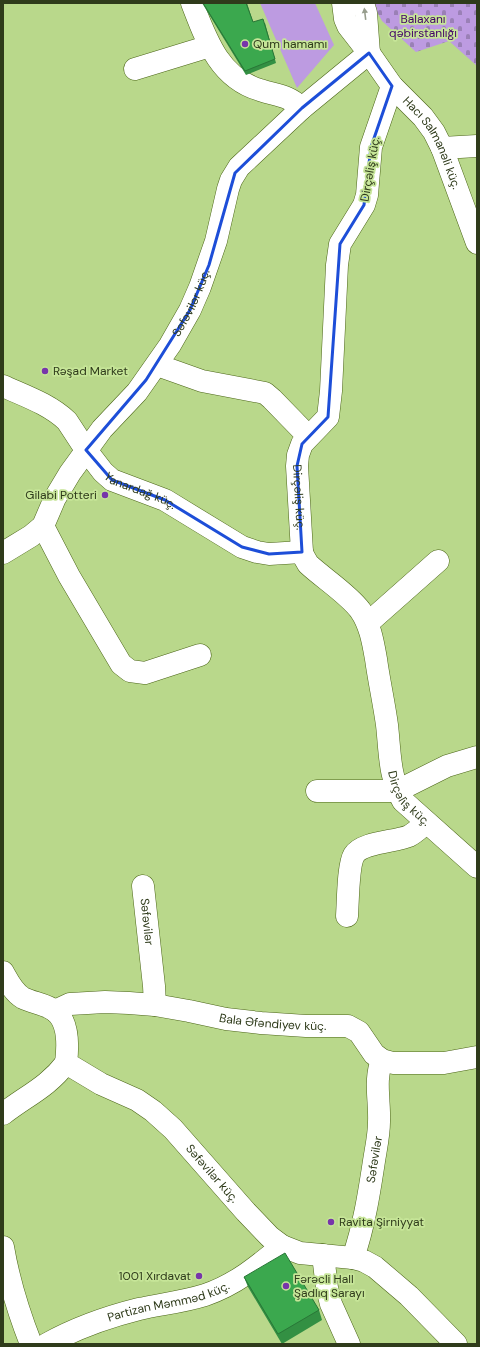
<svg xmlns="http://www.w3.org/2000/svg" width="480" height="1347" viewBox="0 0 480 1347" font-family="'DM Sans',sans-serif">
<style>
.cemetery{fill:url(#cemetery-stones)}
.park{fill:#bd9be1}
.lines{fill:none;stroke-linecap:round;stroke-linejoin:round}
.street-casing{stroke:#4b6517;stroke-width:23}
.secondary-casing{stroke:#4b6517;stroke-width:23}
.street{stroke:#fff;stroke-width:22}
.secondary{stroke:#fff;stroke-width:22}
.wall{fill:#339043}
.building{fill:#3ba84e;stroke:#297637}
.oneway{fill:#979d8d}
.marked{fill:none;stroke:#1d4ed8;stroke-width:3;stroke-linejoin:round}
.poi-dot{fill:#7735aa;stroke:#c6e598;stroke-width:1.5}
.labels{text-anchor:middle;stroke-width:3.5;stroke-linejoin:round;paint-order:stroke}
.park-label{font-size:12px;fill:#410066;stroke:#c6e598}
.poi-label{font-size:12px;fill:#2f3b1b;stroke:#c6e598;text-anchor:start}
.street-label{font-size:12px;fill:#2f3b1b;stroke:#c6e598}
</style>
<defs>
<pattern id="cemetery-stones" width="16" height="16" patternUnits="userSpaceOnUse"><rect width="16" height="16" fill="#bd9be1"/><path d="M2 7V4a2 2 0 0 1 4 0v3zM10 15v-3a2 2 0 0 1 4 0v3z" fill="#9a80b6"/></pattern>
</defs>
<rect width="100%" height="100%" fill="#b9d88b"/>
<path class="cemetery" d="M372,3H477V66L449,41L416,52L382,21Z"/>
<path class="park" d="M260,3H315L334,45L297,88Z"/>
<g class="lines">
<defs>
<g id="street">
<path d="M192,3C206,39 219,78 260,90C278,96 286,94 302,108"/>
<path d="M135,69L210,46"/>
<path id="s1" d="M392,86L371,147L367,195L364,205L340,244L337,265L331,391L328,417L302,444L298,455L297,466L302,552L304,557L308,564C323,578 348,594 360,610C370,624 373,642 376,659C379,681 384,703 387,725C390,751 389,778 403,801L477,867"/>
<path d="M442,148L477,146"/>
<path d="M157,365L202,381L265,393L272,399L308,436"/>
<path id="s2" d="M3,386C25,396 49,404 67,421L86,450L103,472L112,480L165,500L242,547L257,552L269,554L302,552"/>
<path d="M43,526L69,576L121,664L130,671L145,673L200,655"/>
<path id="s3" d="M3,553L31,536L43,526L55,498L70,473L102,429L137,392L170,345L190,310L200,287L216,241L228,189L231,180L239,167L302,108L369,53"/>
<path d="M368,623L438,561"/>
<path d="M317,791H397L447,766L477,757"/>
<path id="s4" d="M143,886L154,986L155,1005"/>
<path d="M347,916C348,902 348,865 354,855C362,842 395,842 409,836C415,833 421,827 426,823"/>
<path id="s5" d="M3,972C8,981 13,992 23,998C33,1003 46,1004 55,1011C69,1022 68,1047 66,1063L101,1084L137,1100L153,1111L173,1129L246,1212L270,1237L282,1246L300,1253L353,1258L364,1261L375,1267L409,1296L456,1344"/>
<path id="s6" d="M55,1011L70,1004L105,1002L129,1003L155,1005L189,1011L226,1019L261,1023L306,1026H348L359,1032L374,1054L382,1060L393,1063H444L477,1057"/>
<path d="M3,1114C26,1096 48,1087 66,1063"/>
<path d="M3,1247C9,1282 18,1311 31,1344"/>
<path d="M323,1255L327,1288L331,1304L349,1344"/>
<path id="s7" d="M353,1258C364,1226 369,1194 374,1161C376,1148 379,1135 379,1122C380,1101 374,1080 382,1060"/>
<path id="s8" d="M47,1344C76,1328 107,1317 139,1309C161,1304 183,1302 205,1295C235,1285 258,1266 282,1246"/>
</g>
<g id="secondary">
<path id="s9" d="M343,3L345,19L348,26L369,53L392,86L423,117L434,132L442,148L477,243"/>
<path d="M363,3L366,13L369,53"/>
</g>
</defs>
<use href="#street" class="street-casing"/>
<use href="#secondary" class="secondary-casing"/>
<use href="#street" class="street"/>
<use href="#secondary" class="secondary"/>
</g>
<path class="wall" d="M202,3H247L253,22L265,23L276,63L246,75Z
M244,1277L319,1310L322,1320L282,1344L248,1287Z"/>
<path class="building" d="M203,3H246L253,22L263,19L275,59L245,71Z
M285,1253L319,1310L278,1334L244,1277Z"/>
<defs><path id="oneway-solid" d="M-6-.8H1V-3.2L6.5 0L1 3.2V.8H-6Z"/></defs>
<use class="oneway" href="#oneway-solid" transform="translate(365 14) rotate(-97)"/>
<path class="marked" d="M369,53L392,86L371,147L364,205L340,244L328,417L302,444L297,466L302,552L269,554L242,547L165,500L112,480L86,450L146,380L190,310L209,265L235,173L302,108Z"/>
<g class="poi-dot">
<circle cx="245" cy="44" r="4"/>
<circle cx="45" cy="371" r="4"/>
<circle cx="105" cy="495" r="4"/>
<circle cx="331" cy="1222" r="4"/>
<circle cx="199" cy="1276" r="4"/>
<circle cx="286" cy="1286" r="4"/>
</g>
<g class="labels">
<g class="park-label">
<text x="423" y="23">Balaxanı<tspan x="423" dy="14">qəbirstanlığı</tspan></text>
</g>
<g class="poi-label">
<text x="253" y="48">Qum hamamı</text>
<text x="53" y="375">Rəşad Market</text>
<text x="97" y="499" text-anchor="end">Gilabi Potteri</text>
<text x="339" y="1226">Ravita Şirniyyat</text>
<text x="191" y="1280" text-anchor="end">1001 Xırdavat</text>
<text x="294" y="1283">Fərəcli Hall<tspan x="294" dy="14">Şadlıq Sarayı</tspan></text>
</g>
<g class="street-label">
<text dy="4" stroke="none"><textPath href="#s9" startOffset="169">Hacı Salmanəli küç.</textPath></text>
<text transform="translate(370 169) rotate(-80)" y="4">Dirçəliş küç.</text>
<text dy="4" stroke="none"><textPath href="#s3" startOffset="318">Səfəvilər küç.</textPath></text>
<text dy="4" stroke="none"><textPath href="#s2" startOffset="178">Yanardağ küç.</textPath></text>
<text dy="4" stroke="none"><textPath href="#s1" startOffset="434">Dirçəliş küç.</textPath></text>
<text dy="4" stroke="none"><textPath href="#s1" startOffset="770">Dirçəliş küç.</textPath></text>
<text dy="4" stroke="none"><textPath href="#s4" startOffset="36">Səfəvilər</textPath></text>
<text dy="4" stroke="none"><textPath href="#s6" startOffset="221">Bala Əfəndiyev küç.</textPath></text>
<text dy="4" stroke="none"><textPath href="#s7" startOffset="101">Səfəvilər</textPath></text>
<text dy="4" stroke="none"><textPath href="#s5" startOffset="309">Səfəvilər küç.</textPath></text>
<text dy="4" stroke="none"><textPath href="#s8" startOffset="129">Partizan Məmməd küç.</textPath></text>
</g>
</g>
<rect width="480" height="1347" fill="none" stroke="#2f3b1b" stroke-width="8"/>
</svg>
